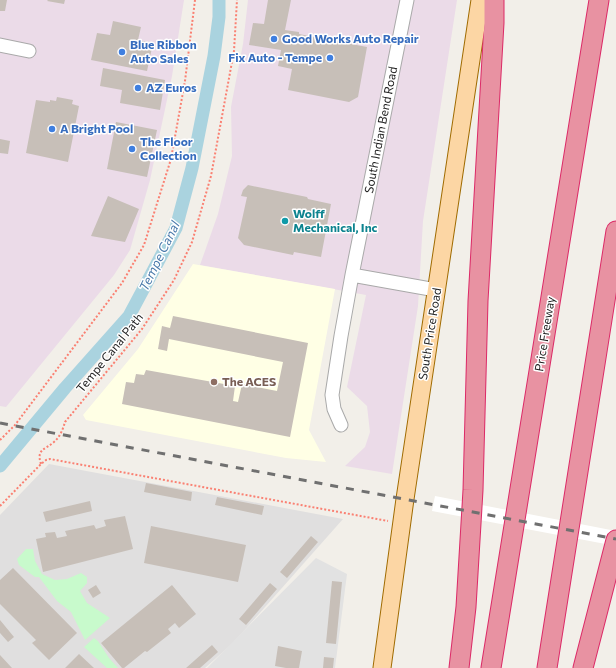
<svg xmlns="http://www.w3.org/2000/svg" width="616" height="668" viewBox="0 0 616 668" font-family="Commissioner,sans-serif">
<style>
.residential{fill:#e0dfdf}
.industrial{fill:#ebdbe8}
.education{fill:#ffffe5}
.park{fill:#c8facc}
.parking{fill:#e2e2e2}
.pier{fill:#fff}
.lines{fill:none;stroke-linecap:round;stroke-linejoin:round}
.canal{stroke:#aad3df;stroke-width:13}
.building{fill:#c7bfb8}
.minor-casing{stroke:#a9a9a9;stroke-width:15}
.major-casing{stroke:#a06b00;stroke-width:19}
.highway-casing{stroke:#dc2a67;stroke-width:21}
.path{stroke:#fa8072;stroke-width:2;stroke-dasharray:2 2;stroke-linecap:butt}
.minor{stroke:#fff;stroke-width:13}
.major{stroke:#fcd6a4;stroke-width:17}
.highway{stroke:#e892a2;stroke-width:19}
.rail{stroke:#707070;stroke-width:3;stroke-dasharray:8 8;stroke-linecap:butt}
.shop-dot{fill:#3f7fe0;stroke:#fff;stroke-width:1.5}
.culture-dot{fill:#0f9aa8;stroke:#fff;stroke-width:1.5}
.education-dot{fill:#8d6e63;stroke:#fff;stroke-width:1.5}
.labels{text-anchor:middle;stroke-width:3;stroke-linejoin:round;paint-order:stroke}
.shop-label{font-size:12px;font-weight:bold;fill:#366cbe;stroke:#fff;text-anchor:start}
.street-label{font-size:12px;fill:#222;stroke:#fff}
.culture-label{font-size:12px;font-weight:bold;fill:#0d838f;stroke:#fff;text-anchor:start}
.education-label{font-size:12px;font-weight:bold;fill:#785e54;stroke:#fff;text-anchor:start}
.water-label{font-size:13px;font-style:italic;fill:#4a7aab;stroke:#fff}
</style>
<rect width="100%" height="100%" fill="#f2efe9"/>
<path class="residential" d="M49,464L343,519L234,642L205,668H0V515Z"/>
<path class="industrial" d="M0,0H184L172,76L150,180L130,250L114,275L6,407L0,406Z
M248,0H457L423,221L418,306L392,474L345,466L365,447L370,432L367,406L347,387L366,295L200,265L218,214L232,156L231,107L243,44Z"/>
<path class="education" d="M193,264L335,289L309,430L326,462L286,458L86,420L83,415L138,349Z"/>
<path class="park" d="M26,549H33L35,561L42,574L55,580L67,579L81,573L87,577V583L80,591L87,603L110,618L85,640L71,612L57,601L39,577H35L19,565L17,559Z
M94,638L98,641L109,658L118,668H107L84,647Z"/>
<path class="parking" d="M316,558L347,574L335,668H207Z"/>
<path class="pier" d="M435,496L616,531V546L432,511Z"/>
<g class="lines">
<path class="canal" d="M0,466L65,388L129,316L176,228L192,168L214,56L219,17V0"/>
</g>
<path class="building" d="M0,0H7L5,11H0Z
M48,0H65L64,4L47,1Z
M268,0H291L285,30L299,32V34L367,47L358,97L349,102L288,90L292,69L278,66L281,50L249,45L253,23L264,24Z
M113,21L141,27L138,40L153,43L147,71L91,60L97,33L110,35Z
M103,68L165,80L160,110L120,103L122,90L100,86Z
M57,97L73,100L72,104L79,106L68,162L26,153L36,100L50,102V100L56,101Z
M116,122L157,130L147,177L107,169Z
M0,139L10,141L8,154L0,153Z
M248,185L307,197L308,199L331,204L321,257L294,252L293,255L244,245L238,238L247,197L241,196L243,190Z
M108,196L139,209L125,242L91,236Z
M173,316L308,343L290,437L122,404L126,382L134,383L136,374L144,375L146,370L235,386L233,401L238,402L242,384L277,391L283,362L169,339L167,351L158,349L162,326L170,328Z
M146,483L192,492L191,501L144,492Z
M217,497L264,506L262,515L215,505Z
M90,501L92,511L46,522L43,512Z
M125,516L133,549L43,572L36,539L46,537L45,533L55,532L57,538L67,536L65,531L94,525L96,529L106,526L104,520Z
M151,526L246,545L238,582L144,563Z
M311,536L318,542L287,578L280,572Z
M13,568L77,633L49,660L32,643L36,640L0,604V580Z
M332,581L342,582L336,644L326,643Z
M270,583L277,589L246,625L239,619Z
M96,585L101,593L93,598L88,590Z
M172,585L196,614L179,628L175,623L168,629L171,633L147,652L145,651L124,668H122L101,643Z
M0,620L14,637L8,642L0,633Z
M212,645L218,652L200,668H186Z
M278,646L302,651L299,668H286L275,666Z
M79,654L94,668H65Z
M0,655L12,668H0Z
M324,657L334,658L333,668H323Z"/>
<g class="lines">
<defs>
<path id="minor" d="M0,45L29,51
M352,275L436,290
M341,425L334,409L332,395L341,336L352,275L407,0"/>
<path id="major" d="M382,668L405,499L480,0"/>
<path id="highway" d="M459,668L466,607L473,490L478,301L494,23V0
M491,668L599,0
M547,668L616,231
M583,668L616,540"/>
</defs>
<use href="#minor" class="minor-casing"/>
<use href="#major" class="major-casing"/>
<use href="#highway" class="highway-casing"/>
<path class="path" d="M0,440L15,425L122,283L144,245L171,159L185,81L195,0
M41,464C36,449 45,450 54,442C60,437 63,429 65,422L142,329L174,280L192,242L211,176L234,51L237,0
M0,506L41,464L46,460L50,459L388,521"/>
<use href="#minor" class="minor"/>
<use href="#major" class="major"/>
<use href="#highway" class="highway"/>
<path class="rail" d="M0,423L616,539"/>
</g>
<g class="shop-dot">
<circle cx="274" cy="39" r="4"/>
<circle cx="122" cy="52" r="4"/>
<circle cx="330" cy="58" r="4"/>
<circle cx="138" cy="88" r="4"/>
<circle cx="52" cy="129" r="4"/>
<circle cx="132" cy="149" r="4"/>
</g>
<circle class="culture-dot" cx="285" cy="221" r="4"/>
<circle class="education-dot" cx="214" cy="382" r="4"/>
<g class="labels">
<g class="shop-label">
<text x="282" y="43">Good Works Auto Repair</text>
<text x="130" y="49">Blue Ribbon<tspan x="130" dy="14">Auto Sales</tspan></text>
<text x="322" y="62" text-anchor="end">Fix Auto - Tempe</text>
<text x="146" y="92">AZ Euros</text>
<text x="60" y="133">A Bright Pool</text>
<text x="140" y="146">The Floor<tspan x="140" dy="14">Collection</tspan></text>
</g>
<g class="street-label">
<text transform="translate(381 130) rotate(-79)" y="4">South Indian Bend Road</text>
<text transform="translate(430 334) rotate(-81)" y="4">South Price Road</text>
<text transform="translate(545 334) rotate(-81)" y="4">Price Freeway</text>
<text transform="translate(110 353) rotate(-51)" y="4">Tempe Canal Path</text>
</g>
<g class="culture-label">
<text x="293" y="218">Wolff<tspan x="293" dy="14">Mechanical, Inc</tspan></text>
</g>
<g class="education-label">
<text x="222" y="386">The ACES</text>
</g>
<g class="water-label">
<text transform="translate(159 256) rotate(-64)" y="5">Tempe Canal</text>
</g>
</g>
</svg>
